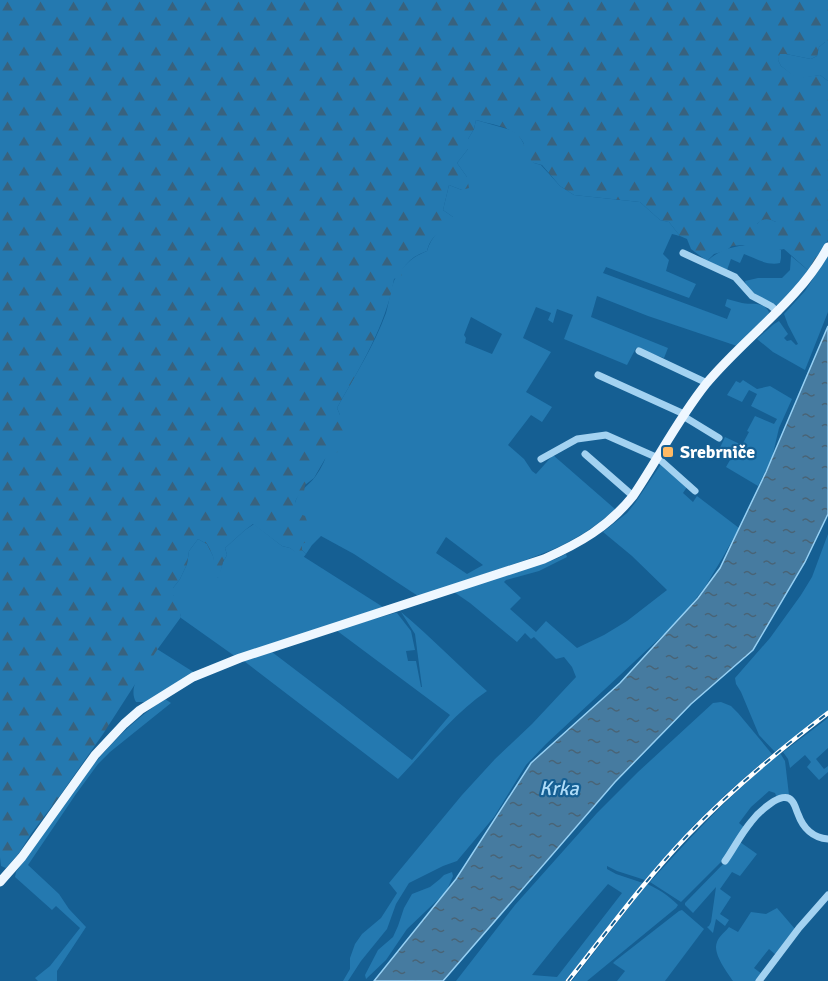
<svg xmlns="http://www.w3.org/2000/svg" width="828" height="981" viewBox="0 0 828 981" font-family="Signika,sans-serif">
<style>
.grass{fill:#2479b0;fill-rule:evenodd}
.forest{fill:url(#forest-firs)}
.water{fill:url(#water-ripples);stroke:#96d0f4;stroke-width:1.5}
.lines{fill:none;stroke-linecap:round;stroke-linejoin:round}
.minor{stroke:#a3d2f1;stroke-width:7}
.major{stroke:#eef7ff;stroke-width:9}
.rail-casing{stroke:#fff;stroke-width:4.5}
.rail{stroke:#155f93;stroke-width:2;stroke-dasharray:7;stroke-linecap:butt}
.poi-dot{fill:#ffba64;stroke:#155f93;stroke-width:2}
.labels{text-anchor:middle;stroke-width:4.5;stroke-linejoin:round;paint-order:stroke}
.poi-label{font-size:18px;font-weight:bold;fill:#fff;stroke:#155f93;text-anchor:start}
.water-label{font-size:20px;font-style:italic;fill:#afdcf8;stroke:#155f93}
</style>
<defs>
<pattern id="forest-firs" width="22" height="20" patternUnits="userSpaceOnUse" patternTransform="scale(1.5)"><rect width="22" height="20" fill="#2479b0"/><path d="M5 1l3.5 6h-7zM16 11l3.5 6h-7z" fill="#38627e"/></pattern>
<pattern id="water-ripples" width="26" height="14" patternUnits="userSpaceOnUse" patternTransform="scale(1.5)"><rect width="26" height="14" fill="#467ba0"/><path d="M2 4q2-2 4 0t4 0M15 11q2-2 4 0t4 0" fill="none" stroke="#496476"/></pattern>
</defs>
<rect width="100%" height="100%" fill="#155f93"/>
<path class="grass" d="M825,42H828V81L820,75L797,79L781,66L778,60L779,54H786L811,59L817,56L819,47Z
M476,120L511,130L519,135L534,163L541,165L560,186L574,195L640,202L660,220L669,222L680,236L672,234L663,254L669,260L666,271L696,284L689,298L606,267L603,273L727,319L731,309L725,306L727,299C732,300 737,302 742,303C753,305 763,301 769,312L768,316L737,346L648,316L597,296L591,317L668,348L664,358L636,348L627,365L564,339L573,315L557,309L553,323L548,320L551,313L536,307L523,338L551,352L526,392L552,407L542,422L531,415L508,445L524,459L532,471L536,474L553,455L615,509C579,543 539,556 493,571C468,580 443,588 418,596L354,554L321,536L312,545L306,554L302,550C301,538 293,513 295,503C298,491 308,486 315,477C328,460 333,435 340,415L337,408C354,377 374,346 386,313C389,303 391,284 396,277C405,264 412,257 427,251C431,236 443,227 453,217L443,210L449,185L462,190L467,177L457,163L468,149V139L474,129ZM471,317L502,334L492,354L465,343L466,338L464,335ZM446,537L483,565L467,574L436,553Z
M767,218L776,222L779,250H781V258L780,263C767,266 755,258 744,254L740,263L731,259L727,270L707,261C722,247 738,246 756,244L757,224L762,219Z
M791,256L809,271L781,305H776C764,299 747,296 745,281L758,278H782L790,270Z
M828,256V312L805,370L773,352L757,339L774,324L779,321L788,334L784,338L787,341L791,340L796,345L798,344L788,325L784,314L805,291Z
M743,380L757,389L770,386L792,399L779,428L772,458L758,486L726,467L730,460L718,452L725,437L742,445L749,432L747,431L755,416L774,424L777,419L751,406L757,394L749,390L742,402L727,395L736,381L740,383Z
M661,464L687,487L683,493L693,502L697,496L739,528L723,557L705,587L678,621L546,744L526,765L494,817L457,861L443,866L409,883L396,904L387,929L361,961L348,981H343L350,969V958L355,944L362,934L381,918L397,893L389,883L462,795L495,759L532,724L576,677L572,667L564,657L556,659L534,637L531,639L525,633L517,642L470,603L454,592L556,559L566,554L567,557L539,571L506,580L504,582L521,598L510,609L536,632L546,621L577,648L604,635L627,621L667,590L632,556L603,532L627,513L635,503Z
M254,524L282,546L290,548L383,607L236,657L181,618V616L173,595V588L180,579L187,564L189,551L198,539L207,544L213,556L218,578L223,562L227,555L225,548L245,530Z
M828,534V712L775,752L759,735L741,692L736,684L735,678L770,638L801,595L812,577Z
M401,612C431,637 458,665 487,691C452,715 427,749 398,779L244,661L272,652L339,703L412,760L450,715L336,630L395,613H397L411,631L415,650L406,651L408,661H416L421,687H422L415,634Z
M157,649L195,673L169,687L145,702H136C126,685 148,663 157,649Z
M165,699L171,703L110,752L98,764L76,794L28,865L59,894L69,909L86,927L57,971V981H38L35,978L50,966L80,928L56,906L52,910L15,877L16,872C62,808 98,743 165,699Z
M721,702L731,706L738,713L772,754L726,794L693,826L645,880L617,871L607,866V869L616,874L643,883L565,981H456L515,905L597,813L638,772L713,703ZM608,884L622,893L557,977L532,975L560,940Z
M828,718V748L816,759L824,769L828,766V772L819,780L807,767L811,762L805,755L790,768L788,759L783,752Z
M780,753L785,761L789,795L785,794L777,798L775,793L769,791L751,807L739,823L745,828L727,856L681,902L650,882C691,836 733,792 780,753Z
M740,842L757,854L740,876L732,872L720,889L731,897L720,914L729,920L725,926L716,919L713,933L707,927L709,926L711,922L716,887L693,913L685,905V903L729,858Z
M452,872L453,876L446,892L407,929L386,960L366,979L365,975L378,950L393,937L398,926L404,908L412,894L430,887L440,879L444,875Z
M647,884C659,889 669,896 678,905L676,908L587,981H572Z
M777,908L795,929L776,955L769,949L754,968L762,974L757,981H733C727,972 712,953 717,942C719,936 726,931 729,927L738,932L751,912L766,914Z
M682,910L704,929L665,981H617L625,971L613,963L615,961L679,911Z"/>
<path class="forest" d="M0,0H828V42H825L819,47L817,56L811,59L786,54H780L778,60L781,66L797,78L820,75L828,81V240L809,271L784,249L779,250L773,247L776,222C767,218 764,218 757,224V244L752,248L743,245L732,246L725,251L714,254L707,261L691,249L687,239L680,236L669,222L660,220L640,202L574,195L560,186L542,165L534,163L529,159L523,151L524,144C517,127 493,125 476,120L474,129L468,139V149L457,163L467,177L469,188L462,190L449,185L443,210L453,217V223C440,232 431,235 427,251C414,256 410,259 401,271L402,275L394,279C386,326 360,367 337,408L340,415L350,423C348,438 341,455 325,459L314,478L305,485L304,492C295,497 294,502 296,512L305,516L312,534L310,540L302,544V550L306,554L303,558L290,548L282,546L253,524L245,530L225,548L227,555L223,562L219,578L215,576L213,556L207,544L198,539L189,551L187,564L180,579L173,588V595L178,600L181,617L157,650L103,734L61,794L31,834L19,853L6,868L1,866L0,857Z"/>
<path class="water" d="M828,326V514L805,562L753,650L691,704L615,782L443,981H374L456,879L531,763L620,683L698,598L720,568L766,472Z"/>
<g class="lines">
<path class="minor" d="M683,253L735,277L752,296L771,306L778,312
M639,351L707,383
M598,375L684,414
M683,416L719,438
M585,454L633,496
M541,459L577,439L606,435L658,458L695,491
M725,861C734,848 741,834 751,822C757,814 783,788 792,801C795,804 796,810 798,814C803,828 813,838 828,839
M759,981L799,928L828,895"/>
<path class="major" d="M0,882L22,857L95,755L124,724L140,710L193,677L240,658L544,559C580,543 608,527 633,496C658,459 678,419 706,384C745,337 799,301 828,247"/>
<defs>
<path id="rail" d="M568,981C607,932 644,881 687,836C730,791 778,751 828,713"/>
</defs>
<use href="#rail" class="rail-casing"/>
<use href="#rail" class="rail"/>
</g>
<rect class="poi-dot" x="662" y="446" width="12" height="12" rx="3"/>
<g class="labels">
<g class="poi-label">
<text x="680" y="458">Srebrniče</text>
</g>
<g class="water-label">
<text x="559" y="795">Krka</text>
</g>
</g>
</svg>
